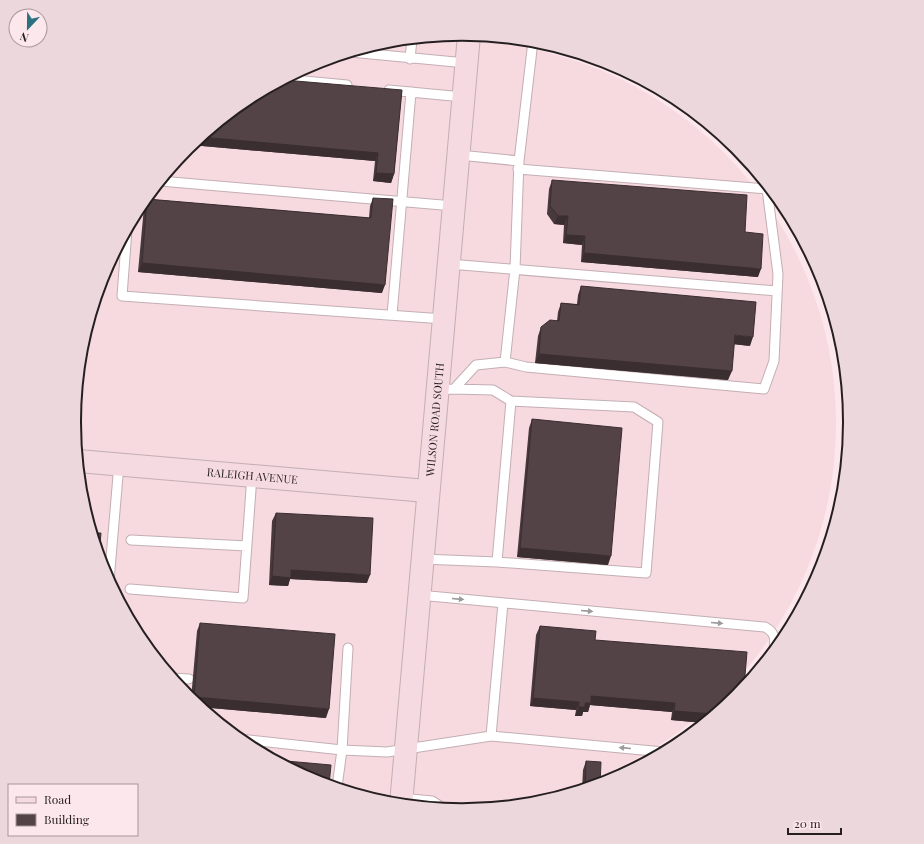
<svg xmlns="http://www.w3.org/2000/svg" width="924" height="844" viewBox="0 0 924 844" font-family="'Playfair Display',serif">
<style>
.built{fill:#f7d9e0}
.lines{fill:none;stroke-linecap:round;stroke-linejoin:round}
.lane-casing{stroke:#c3afb3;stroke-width:11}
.secondary-casing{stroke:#c3afb3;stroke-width:24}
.lane{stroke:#fff;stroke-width:9}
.secondary{stroke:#f5dae1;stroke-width:22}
.rail{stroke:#726669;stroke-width:3;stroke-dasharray:2 4;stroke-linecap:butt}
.wall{fill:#47393c}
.shaded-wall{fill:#3a2e31}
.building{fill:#534246;stroke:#3a2e31}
.oneway{fill:#9d9a9b}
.labels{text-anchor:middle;stroke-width:4;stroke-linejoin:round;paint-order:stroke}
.street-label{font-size:11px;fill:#261f21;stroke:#fce7ec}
.rim{fill:none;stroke:#261f21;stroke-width:2}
</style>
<rect width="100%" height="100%" fill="#fce7ec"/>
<path class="built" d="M72 423a382 382 0 1 1 764 0a382 382 0 1 1-764 0Z"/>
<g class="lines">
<defs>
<path id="lane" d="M350,52L466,63
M410,59L412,39
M284,79L347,85
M389,90L463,97
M519,161L533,41
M160,181L454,206
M127,230L122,296L444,319
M449,264L777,291
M392,315L411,92
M505,362L526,367L764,389L774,361L778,274L767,189L518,169
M438,390L454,389L476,365L505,362L515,269L519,161L459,155
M131,540L247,546
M422,559L497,562L511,401L493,390L454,389
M497,562L646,573L658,422L634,407L511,401
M109,581L119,464
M130,589L243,598L252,476
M419,595L765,627C776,633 775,639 774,650
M172,678L189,679
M491,736L503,603
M240,739L342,750L387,752L491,736L664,752
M337,787L342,750L348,648
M401,798L432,801L443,808"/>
<g id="secondary">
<path id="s1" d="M78,461L427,491"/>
<path id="s2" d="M401,804L469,35"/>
</g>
</defs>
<use href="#lane" class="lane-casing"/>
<use href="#secondary" class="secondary-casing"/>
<use href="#lane" class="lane"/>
<use href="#secondary" class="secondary"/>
<path class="rail" d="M839,335L849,430"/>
</g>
<path class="wall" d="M402,90L394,174L391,183L373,181L375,161L191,145Z
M552,180L745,232L758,277L581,262L582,245L563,243L564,225L554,224L547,214L549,189Z
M373,198L382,293L138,272L144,207L147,199L369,218L370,206Z
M581,286L750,346L734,344L728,380L535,363L538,336L541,327L557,321L558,312L561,303L577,304L578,295Z
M532,419L608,565L517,557L529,428Z
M276,513L367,583L290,579L288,586L269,585L272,521Z
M200,623L326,718L200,707L191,699L197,631Z
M540,626L595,640L736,697L704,723L671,720L672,712L590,705L588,712H583L582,716H575L576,710L530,706L536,635Z
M586,761L600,784L582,789L583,770Z"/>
<path class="shaded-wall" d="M201,137L378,153L375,161L191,145Z
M376,173L394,174L391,183L373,181Z
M558,216H568L564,225L554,224Z
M566,235L585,236L582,245L563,243Z
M584,253L761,269L758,277L581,262Z
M142,263L385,285L382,293L138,272Z
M735,335L753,337L750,346L732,344Z
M539,354L732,371L728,380L535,363Z
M520,548L611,556L608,565L517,557Z
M291,570L370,575L367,583L290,579L288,586L269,585L272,576Z
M591,696L675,703L672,712L590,705L588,712H583L582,716H575L579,707L585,703Z
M194,697L329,709L326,718L200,707L193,700Z
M533,698L579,702L576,710L530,706Z
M674,711L714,714L704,723L671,720Z"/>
<path class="building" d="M284,80L402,90L394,174L376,173L378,153L201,137L247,99Z
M552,180L747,195L745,232L763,234L761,269L584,253L585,236L566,235L568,216H558L550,206Z
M373,198L393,199L385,285L142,263L147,199L371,218Z
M581,286L756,302L753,337L735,335L732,371L539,354L541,327L550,320L559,321L561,303L579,305Z
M532,419L622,428L611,556L520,548Z
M276,513L373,518L370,575L291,570V578L272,576Z
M92,533H101L99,556Z
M200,623L335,634L329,709L194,697Z
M540,626L596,631L595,640L747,652L744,687L736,697L714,714L674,711L675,703L591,696V703H585V707H579V702L533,698Z
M275,760L331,765L329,785L313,780Z
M586,761L601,762L600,784L585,788Z"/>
<defs><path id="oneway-solid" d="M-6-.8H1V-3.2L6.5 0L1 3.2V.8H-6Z"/></defs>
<g class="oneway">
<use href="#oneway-solid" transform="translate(458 599) rotate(5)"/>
<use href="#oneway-solid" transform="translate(587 611) rotate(5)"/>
<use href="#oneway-solid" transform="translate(717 623) rotate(5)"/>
<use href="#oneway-solid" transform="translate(625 748) rotate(-175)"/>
</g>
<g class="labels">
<g class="street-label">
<text dy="4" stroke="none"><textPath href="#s2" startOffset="386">WILSON ROAD SOUTH</textPath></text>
<text dy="4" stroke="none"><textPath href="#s1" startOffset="175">RALEIGH AVENUE</textPath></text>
</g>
</g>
<path d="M0 0H924V844H0ZM81 422a381 381 0 1 1 762 0a381 381 0 1 1-762 0Z" fill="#ebd7dc" fill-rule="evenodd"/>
<path class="rim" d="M81 422a381 381 0 1 1 762 0a381 381 0 1 1-762 0Z"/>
<rect x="8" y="784" width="130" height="52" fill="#fce7ec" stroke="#a6979b"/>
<rect x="16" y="797" width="20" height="6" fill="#f5dae1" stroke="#a6979b"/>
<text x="44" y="804" font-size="12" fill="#261f21">Road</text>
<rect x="16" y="814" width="20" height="12" fill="#534246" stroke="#a6979b"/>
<text x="44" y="824" font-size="12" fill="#261f21">Building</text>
<g transform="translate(28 28) rotate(202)"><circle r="19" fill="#fce7ec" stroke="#a6979b"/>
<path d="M0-3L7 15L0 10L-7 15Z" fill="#2c717f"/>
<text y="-6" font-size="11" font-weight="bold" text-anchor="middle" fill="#261f21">N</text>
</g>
<path d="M788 828v6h53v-6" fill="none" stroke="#261f21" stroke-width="2"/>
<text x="794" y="828" font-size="12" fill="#261f21" stroke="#fce7ec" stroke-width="3" paint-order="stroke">20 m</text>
</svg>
